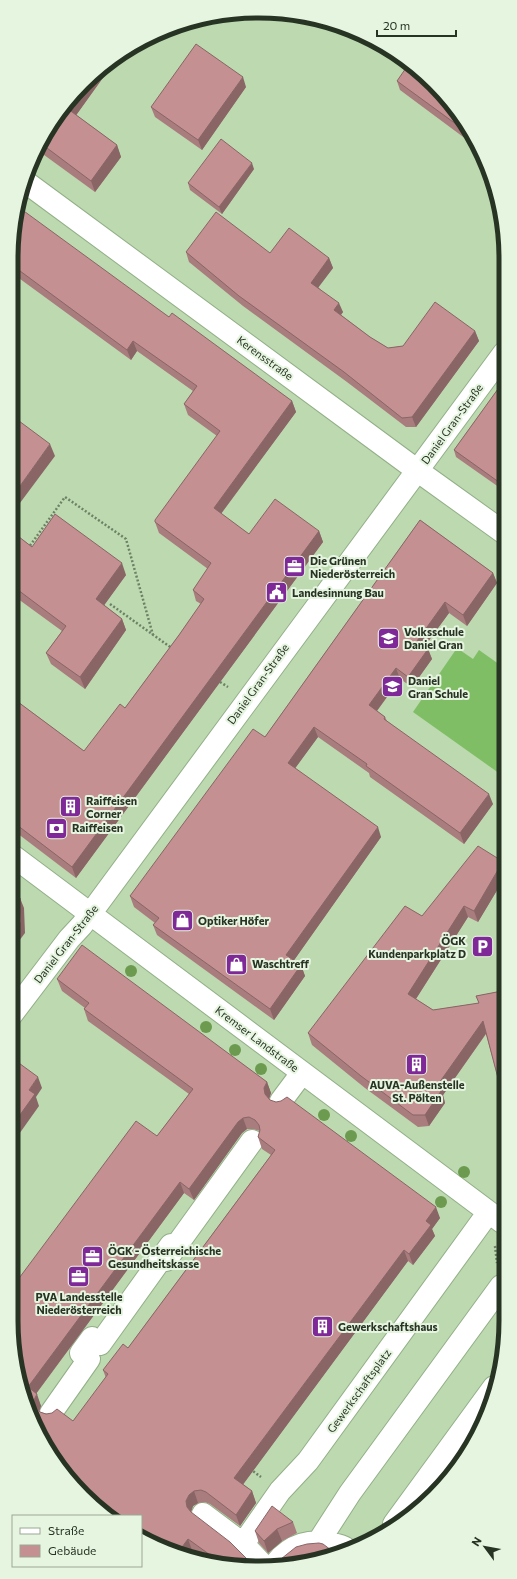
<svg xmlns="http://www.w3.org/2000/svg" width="517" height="1579" viewBox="0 0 517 1579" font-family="Commissioner,sans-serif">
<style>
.garden{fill:#80be66}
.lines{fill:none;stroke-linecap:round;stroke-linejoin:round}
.minor-casing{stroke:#92af87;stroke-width:24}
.path{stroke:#6d8165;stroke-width:2.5;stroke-dasharray:2 2;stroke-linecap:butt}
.minor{stroke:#fff;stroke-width:22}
.tree{fill:#6c9b4f}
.wall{fill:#a97c7d;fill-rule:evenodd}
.shaded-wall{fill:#896566}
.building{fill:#c49091;stroke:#896566;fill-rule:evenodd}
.labels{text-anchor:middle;stroke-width:4;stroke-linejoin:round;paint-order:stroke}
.street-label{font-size:11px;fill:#273323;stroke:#e6f5e0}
.poi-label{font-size:11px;font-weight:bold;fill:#273323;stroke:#e6f5e0;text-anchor:start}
.rim{fill:none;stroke:#273323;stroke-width:5}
</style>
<rect width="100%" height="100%" fill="#bcd9b0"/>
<path class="garden" d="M457,648L473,659L479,650L503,667V776L413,712Z"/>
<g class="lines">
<defs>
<path id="minor" d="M27,183L418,471L503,532
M13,856L502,1222
M12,1014L69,939L82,925L504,353
M281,1101L302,1073
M166,1260L252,1141
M51,1413L89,1359L81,1353L92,1338L100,1344L171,1245
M203,1514L243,1544
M394,1524L494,1387
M319,1541L350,1493L501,1286
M276,1563C291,1544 311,1539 333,1544C338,1545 342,1546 345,1548
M262,1564L243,1544L280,1491L308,1461L488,1213"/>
</defs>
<use href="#minor" class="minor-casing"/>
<path class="path" d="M28,545L29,547L65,497L126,539L153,635
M110,604L173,649
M220,682L228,687
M495,1246L497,1263
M250,1469L261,1477"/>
<use href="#minor" class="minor"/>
</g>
<g class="tree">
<circle cx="131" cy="971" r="6"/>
<circle cx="206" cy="1027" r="6"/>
<circle cx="235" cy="1050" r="6"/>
<circle cx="261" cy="1069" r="6"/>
<circle cx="324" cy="1115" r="6"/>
<circle cx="351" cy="1136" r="6"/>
<circle cx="464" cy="1172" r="6"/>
<circle cx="441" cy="1202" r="6"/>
</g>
<path class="wall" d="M120,54L76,115L117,145L121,157L95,192L40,152L53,121Z
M397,81L444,95L481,149L485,164L476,157L472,148L474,145L400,90Z
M246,87L202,150L155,117L151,107Z
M254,169L222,214L190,190L188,183Z
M487,170L491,183L489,182L485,172Z
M16,210L169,317L292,401L296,412L221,514L249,534L319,531L323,542L76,878L13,830L14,699L84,751L125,708L179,635L201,604L196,601L193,590L208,569L159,533L155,522L217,436L188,415L184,404L193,391L137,351L131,360L16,276Z
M186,252L270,253L329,258L333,268L318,287L343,312L341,315L370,337L388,348L403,346L475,331L479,341L416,427H406L347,382L243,306L189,262Z
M503,382V490L456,457L454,450Z
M420,520L493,573L497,583L467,626L449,613L425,646L428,649L432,659L412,687L400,679L377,711L385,717L387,721L493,804L464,844L370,777L369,773L318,737L295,768L381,837L294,960L301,965L305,976L274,1020L157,935L153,925L155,923L134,907L130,896L265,737Z
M14,533L32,547L126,575L104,605L122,619L126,630L85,689L51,664L46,653L62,631L14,596Z
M502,861V882L478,922L468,917L416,999L433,1010L479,1003L476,996L502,991V1089L499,1082L486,1034L443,1095L445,1103L429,1126L418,1127L365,1088L312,1045L308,1033L422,916Z
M57,979L267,1082L271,1093L269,1099L270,1100L440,1218L432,1229L435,1236L413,1265L408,1261L243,1484L252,1491L256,1503L240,1526L210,1504L205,1502L198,1503L193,1506L191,1512L226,1566L205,1559L192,1550L30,1415L11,1320L157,1136L189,1094L88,1021L84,1009L85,1008L62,991ZM247,1129H253L260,1131L258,1137L262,1149L271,1155L128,1348L103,1370L106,1378L73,1421L40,1412L39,1411L41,1406L36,1394L184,1193L194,1200L242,1133Z
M293,1522L297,1533L282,1541L268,1553L259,1543L255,1531Z"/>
<path class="shaded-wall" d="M120,54L72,121L68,109L77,97Z
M243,77L246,87L202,150L198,140Z
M117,145L121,157L95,192L91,181Z
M252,163L254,169L222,214L219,207Z
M329,258L333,268L315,292L311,283Z
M339,303L343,312L337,320L334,310Z
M475,331L479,341L416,427L412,417Z
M133,341L137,351L131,360L127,350Z
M292,401L296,412L217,519L214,508Z
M50,444L55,456L14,511L15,493Z
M319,531L323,542L76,878L72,867Z
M122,563L126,575L100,611L96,599Z
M493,573L497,583L467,626L463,615Z
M445,602L449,613L421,651L417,641Z
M122,619L126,630L85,689L80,677Z
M428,649L432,659L412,687L408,677Z
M396,668L400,679L373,716L369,705Z
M314,727L318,737L291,774L288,763Z
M489,794L493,804L464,844L460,833Z
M378,827L381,837L290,966L286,955Z
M502,863V882L478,922L474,911Z
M20,898L24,908L25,933L13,949V933Z
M464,906L468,917L412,1005L408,994Z
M301,965L305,976L274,1020L270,1009Z
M483,1021L487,1032L443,1095L445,1103L429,1126L425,1115L439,1083Z
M38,1077L42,1088L36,1097L39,1106L12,1144V1126L29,1090Z
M267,1082L271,1093L269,1099L265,1094L264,1088Z
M243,1118L247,1129L242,1133L194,1200L189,1189L238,1122Z
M180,1182L184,1193L32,1399L28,1387Z
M436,1207L440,1218L432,1229L435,1236L413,1265L409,1254L426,1221Z
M16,1208L20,1220L11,1232V1215Z
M404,1250L408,1261L239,1490L234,1478Z
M37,1394L41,1406L39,1412L35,1406L34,1400Z
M194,1491L198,1503L193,1506L191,1512L187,1507L186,1501L189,1495Z
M252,1491L256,1503L240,1526L236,1515Z
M277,1529L282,1541L268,1553L264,1541Z
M188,1539L192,1550L189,1555L179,1551Z"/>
<path class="building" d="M196,44L243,77L198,140L151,107Z
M408,65L444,95L471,135L397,81Z
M77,97L68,109L117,145L91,181L43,145L53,121Z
M221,139L252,163L219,207L188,183Z
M476,142L481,149L482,155L472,148Z
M17,206L169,317L172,313L292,401L214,508L249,534L275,499L319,531L72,867L13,822L14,699L84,751L120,704L125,708L179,635L204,599L193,590L211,563L155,522V520L220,431L184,404L197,386L133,341L127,350L16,268V210Z
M216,212L270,253L289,228L329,258L311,283L339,303L334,310L370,337L388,348L403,346L435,302L475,331L412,417L402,418L344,372L239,296L186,252Z
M503,382V485L454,450Z
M15,418L50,444L15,493Z
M55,514L122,563L96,599L122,619L80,677L46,653L66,626L14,587V533L32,547Z
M420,520L493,573L463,615L445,602L417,641L428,649L408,677L396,668L369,705L385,717L384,719L489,794L460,833L366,766L367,764L314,727L288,763L378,827L286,955L301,965L270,1009L153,925L159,918L130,896L253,729L265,737Z
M478,846L502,861V863L474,911L464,906L408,994L433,1010L479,1003L476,996L502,991V1081L499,1082L483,1021L439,1083L441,1091L425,1115H413L361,1076L308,1033L405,906L422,916Z
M13,893L20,898L21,922L13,933Z
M82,945L267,1082L264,1088L265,1094L270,1100L276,1102L281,1101L287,1097L436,1207L426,1221L431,1225L409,1254L404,1250L234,1478L252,1491L236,1515L206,1492L201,1490L194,1491L189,1495L186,1501L187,1507L191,1512L230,1542L249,1561L254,1564L226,1566L224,1565L188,1539L179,1551L149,1542L141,1536V1516H114L73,1484L30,1415L11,1320V1289L136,1121L157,1136L193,1089L84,1009L89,1003L57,979ZM249,1117L255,1120L259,1125L260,1130L258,1137L275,1150L128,1348L123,1344L103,1370L108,1374L73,1421L57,1409L52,1413L46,1414L40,1412L35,1406L34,1400L37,1394L28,1387L180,1182L189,1189L238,1122L243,1118Z
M12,1058L38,1077L29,1090L35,1094L12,1126Z
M12,1205L16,1208L11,1215Z
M272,1506L293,1522L277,1529L264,1541L255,1531Z
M319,1543L323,1544L335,1553L323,1560L276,1563L296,1547L307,1544Z"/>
<defs>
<symbol id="office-square" viewBox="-11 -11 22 22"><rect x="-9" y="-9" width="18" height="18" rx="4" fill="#7e2997" stroke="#e6f5e0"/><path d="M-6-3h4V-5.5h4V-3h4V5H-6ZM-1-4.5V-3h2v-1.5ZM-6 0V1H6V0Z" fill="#fff"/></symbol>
<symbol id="civic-square" viewBox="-11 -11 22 22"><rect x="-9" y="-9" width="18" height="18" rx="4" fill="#7e2997" stroke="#e6f5e0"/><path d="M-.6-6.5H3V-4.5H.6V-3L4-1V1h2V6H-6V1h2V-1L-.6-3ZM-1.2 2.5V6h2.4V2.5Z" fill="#fff"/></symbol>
<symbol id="school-square" viewBox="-11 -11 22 22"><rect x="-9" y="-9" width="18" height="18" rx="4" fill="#7e2997" stroke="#e6f5e0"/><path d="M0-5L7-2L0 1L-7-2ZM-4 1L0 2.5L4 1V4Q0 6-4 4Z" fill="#fff"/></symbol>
<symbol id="building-square" viewBox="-11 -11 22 22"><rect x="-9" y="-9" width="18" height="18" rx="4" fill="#7e2997" stroke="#e6f5e0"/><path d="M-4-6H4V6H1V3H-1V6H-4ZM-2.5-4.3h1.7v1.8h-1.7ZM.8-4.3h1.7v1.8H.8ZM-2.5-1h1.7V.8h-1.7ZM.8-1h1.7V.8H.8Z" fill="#fff"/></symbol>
<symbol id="bank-square" viewBox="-11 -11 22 22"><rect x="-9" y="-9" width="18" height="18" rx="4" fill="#7e2997" stroke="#e6f5e0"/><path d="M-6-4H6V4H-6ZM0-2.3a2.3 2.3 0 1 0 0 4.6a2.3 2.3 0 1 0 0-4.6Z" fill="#fff"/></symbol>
<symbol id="shop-square" viewBox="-11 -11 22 22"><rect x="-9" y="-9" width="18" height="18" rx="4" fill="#7e2997" stroke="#e6f5e0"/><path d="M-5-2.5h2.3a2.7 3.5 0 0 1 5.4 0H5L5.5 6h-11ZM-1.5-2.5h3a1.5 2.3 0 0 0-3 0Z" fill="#fff"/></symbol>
<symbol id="parking-square" viewBox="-11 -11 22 22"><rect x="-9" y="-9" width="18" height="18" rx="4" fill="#7e2997" stroke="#e6f5e0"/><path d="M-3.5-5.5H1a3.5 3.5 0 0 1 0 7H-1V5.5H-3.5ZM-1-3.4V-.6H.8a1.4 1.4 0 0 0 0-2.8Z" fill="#fff"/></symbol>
</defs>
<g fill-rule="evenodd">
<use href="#office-square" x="282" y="554" width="25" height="25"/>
<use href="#civic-square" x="264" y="580" width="25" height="25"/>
<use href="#school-square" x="376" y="626" width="25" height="25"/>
<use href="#school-square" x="380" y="674" width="25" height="25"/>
<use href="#building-square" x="58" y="794" width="25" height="25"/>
<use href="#bank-square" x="44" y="816" width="25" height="25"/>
<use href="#shop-square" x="170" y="908" width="25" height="25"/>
<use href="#parking-square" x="470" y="934" width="25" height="25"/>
<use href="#shop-square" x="224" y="952" width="25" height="25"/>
<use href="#building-square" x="404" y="1052" width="25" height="25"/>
<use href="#office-square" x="80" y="1244" width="25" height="25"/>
<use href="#office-square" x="66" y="1264" width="25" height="25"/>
<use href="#building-square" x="310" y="1314" width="25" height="25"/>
</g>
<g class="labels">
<g class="street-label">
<text transform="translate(265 358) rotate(36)" y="4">Kerensstraße</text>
<text transform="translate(452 424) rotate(-54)" y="4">Daniel Gran-Straße</text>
<text transform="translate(258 684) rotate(-54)" y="4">Daniel Gran-Straße</text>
<text transform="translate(66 944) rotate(-52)" y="4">Daniel Gran-Straße</text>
<text transform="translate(257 1039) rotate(37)" y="4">Kremser Landstraße</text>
<text transform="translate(359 1391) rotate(-54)" y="4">Gewerkschaftsplatz</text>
</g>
<g class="poi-label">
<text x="310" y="565">Die Grünen<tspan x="310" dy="13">Niederösterreich</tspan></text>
<text x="292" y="597">Landesinnung Bau</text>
<text x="404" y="636">Volksschule<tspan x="404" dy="13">Daniel Gran</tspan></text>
<text x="408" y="685">Daniel<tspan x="408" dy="13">Gran Schule</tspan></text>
<text x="86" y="805">Raiffeisen<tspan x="86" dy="13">Corner</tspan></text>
<text x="72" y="832">Raiffeisen</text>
<text x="198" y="925">Optiker Höfer</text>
<text x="466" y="945" text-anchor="end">ÖGK<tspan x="466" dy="13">Kundenparkplatz D</tspan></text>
<text x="252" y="968">Waschtreff</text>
<text x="417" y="1089" text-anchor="middle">AUVA-Außenstelle<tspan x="417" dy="13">St. Pölten</tspan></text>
<text x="108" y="1255">ÖGK - Österreichische<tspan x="108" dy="13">Gesundheitskasse</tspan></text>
<text x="79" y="1301" text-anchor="middle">PVA Landesstelle<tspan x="79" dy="13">Niederösterreich</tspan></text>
<text x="338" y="1331">Gewerkschaftshaus</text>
</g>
</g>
<path d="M0 0H517V1579H0ZM258 18H259A240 240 0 0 1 499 258V1321A240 240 0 0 1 259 1561H258A240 240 0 0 1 18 1321V258A240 240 0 0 1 258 18Z" fill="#e6f5e0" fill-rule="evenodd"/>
<path class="rim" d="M258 18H259A240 240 0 0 1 499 258V1321A240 240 0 0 1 259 1561H258A240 240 0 0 1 18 1321V258A240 240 0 0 1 258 18Z"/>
<rect x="12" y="1515" width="130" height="52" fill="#e6f5e0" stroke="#9aa794"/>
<rect x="20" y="1528" width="20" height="6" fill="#ffffff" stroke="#9aa794"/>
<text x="48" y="1535" font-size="12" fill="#273323">Straße</text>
<rect x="20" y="1545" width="20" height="12" fill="#c49091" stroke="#9aa794"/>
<text x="48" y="1555" font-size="12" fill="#273323">Gebäude</text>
<g transform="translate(485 1547) rotate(302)" stroke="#e6f5e0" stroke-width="3" paint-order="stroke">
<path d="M0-3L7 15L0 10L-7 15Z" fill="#273323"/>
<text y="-6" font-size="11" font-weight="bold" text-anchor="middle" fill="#273323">N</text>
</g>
<path d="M377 30v6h79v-6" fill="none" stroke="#273323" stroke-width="2"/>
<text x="383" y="30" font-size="12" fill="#273323" stroke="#e6f5e0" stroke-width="3" paint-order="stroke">20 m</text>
</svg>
